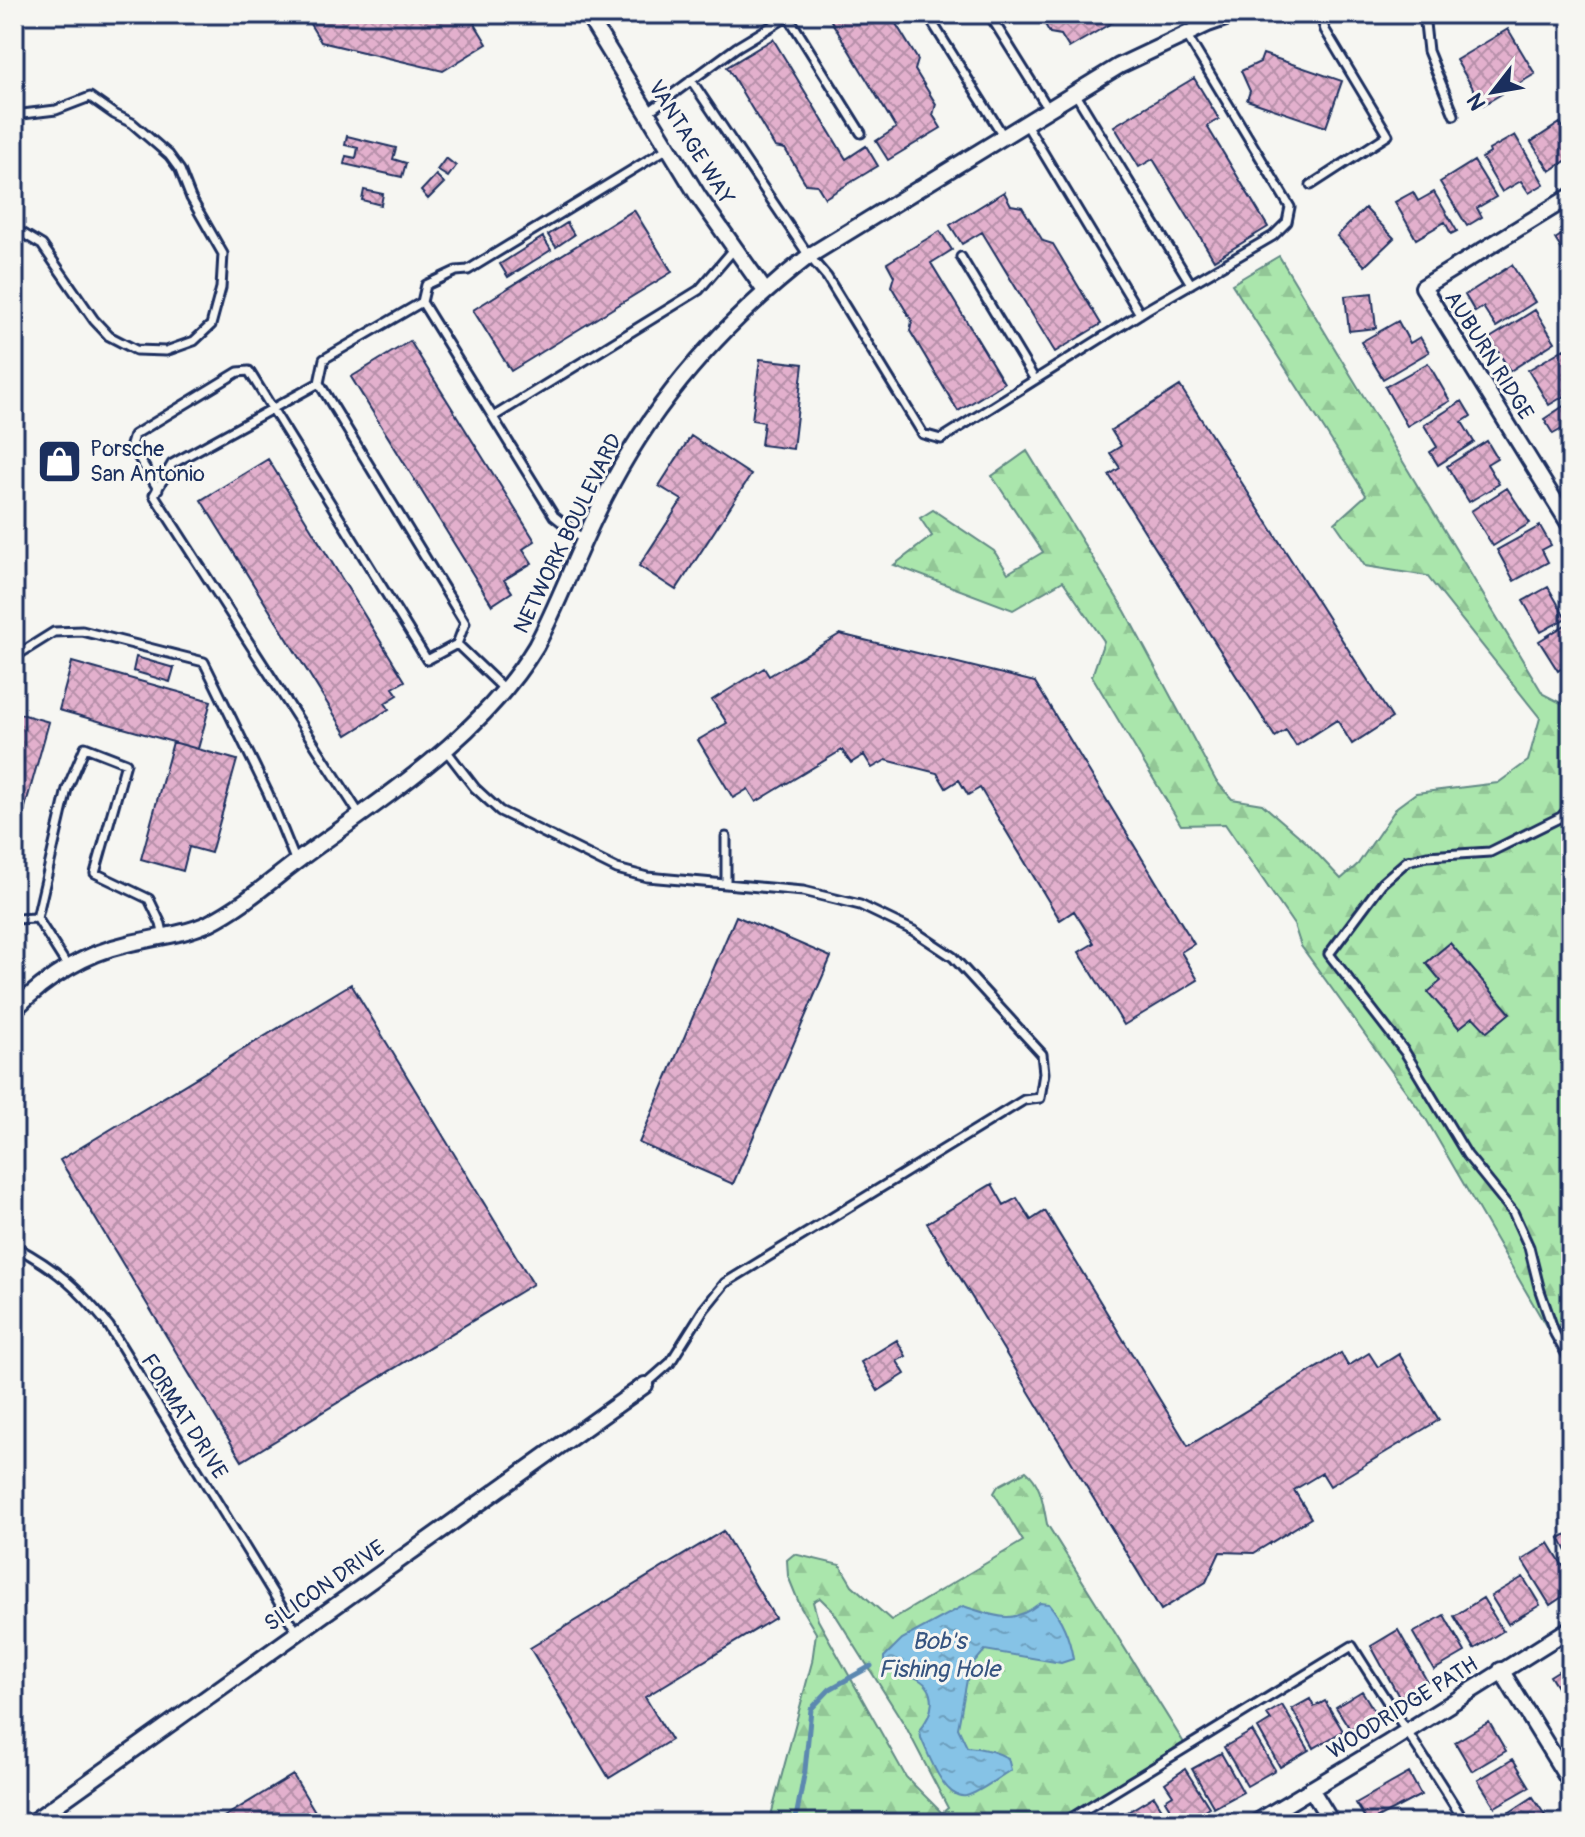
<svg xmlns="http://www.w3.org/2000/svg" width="1585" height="1837" viewBox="0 0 1585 1837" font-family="Pangolin,sans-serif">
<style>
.forest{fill:url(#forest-firs);stroke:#628a85;stroke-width:2;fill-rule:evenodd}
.water{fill:url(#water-ripples);stroke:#5b88b0;stroke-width:2}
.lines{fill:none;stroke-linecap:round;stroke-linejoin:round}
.stream{stroke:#5b88b0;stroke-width:5}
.building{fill:url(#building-cross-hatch);stroke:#1b2f5e;stroke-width:2}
.lane-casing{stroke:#1b2f5e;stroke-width:13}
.street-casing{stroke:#1b2f5e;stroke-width:20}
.lane{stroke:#f6f6f2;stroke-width:7}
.street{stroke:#f6f6f2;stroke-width:14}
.labels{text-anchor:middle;stroke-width:6;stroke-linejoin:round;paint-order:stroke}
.street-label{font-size:22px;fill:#1b2f5e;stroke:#f6f6f2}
.poi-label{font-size:22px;fill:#1b2f5e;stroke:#f6f6f2;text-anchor:start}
.water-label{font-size:24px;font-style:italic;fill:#365480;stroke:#f6f6f2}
</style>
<defs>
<pattern id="forest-firs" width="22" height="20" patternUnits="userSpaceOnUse" patternTransform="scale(2)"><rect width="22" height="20" fill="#aae6ac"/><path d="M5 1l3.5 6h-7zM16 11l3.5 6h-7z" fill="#92c696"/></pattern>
<pattern id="water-ripples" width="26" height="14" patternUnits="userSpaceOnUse" patternTransform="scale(2)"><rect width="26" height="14" fill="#86c3e6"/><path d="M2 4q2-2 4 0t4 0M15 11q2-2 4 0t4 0" fill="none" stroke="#6d9fbe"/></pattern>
<pattern id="building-cross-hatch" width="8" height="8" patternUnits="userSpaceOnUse" patternTransform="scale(2)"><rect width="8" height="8" fill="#e3b0cd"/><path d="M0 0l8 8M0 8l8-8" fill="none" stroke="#b790aa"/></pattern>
</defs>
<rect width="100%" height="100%" fill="#f6f6f2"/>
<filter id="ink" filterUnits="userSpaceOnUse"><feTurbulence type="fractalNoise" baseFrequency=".0125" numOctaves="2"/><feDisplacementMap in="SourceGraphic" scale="16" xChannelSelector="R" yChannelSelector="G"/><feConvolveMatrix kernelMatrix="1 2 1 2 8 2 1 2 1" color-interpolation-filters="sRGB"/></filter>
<g filter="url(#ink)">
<path class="forest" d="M1279,256L1543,694L1571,708V1369L1426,1119L1301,946L1294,925L1225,824L1181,825L1092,676L1104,641L1063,581L1013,610L894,565L932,536L920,518L933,510L994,551L1008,573L1043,552L992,476L1027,451L1125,611L1216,781L1232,799L1262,804L1306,842L1341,879L1358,864L1397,807L1416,793L1498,783L1528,761L1540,718L1427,576L1365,566L1335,523L1366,495L1232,284Z
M1026,1471C1042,1484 1043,1505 1047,1524L1184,1743L1055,1823H932L924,1814L919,1823H769L812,1662L816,1633L801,1608L788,1576L787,1560L794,1554L840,1565L852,1585L891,1620L1023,1541L994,1493L998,1486ZM820,1598L833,1611L906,1727L948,1808L942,1813L906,1777L818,1620L813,1602Z"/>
<path class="water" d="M1040,1603L1049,1604C1062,1619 1070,1640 1073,1659L1061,1663L985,1650L969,1669L958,1728L967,1747C981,1748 995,1751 1008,1758L1011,1770C997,1778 981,1792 966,1796C944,1800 929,1755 921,1738L920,1729C933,1714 939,1691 918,1679C907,1672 894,1676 884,1665V1657L902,1639L963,1606C996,1616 1011,1626 1040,1603Z"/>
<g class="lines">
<path class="stream" d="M795,1823L805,1770L811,1709L830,1689L871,1666"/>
</g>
<path class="building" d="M304,14H469L487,44L443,71L321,42Z
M827,14H890L918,60L915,70L936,104L933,115L941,128L888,160L876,141L896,128Z
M1039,14H1121L1123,16L1069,48L1061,35L1050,33Z
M1508,29L1535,74L1483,105L1456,60Z
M773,39L846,159L866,146L878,166L825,198L817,185L806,184L785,149L775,147L727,67Z
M1263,54L1342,81L1326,127L1247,100L1250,91L1241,71L1260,62Z
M1194,78L1219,119L1207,126L1268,227L1214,260L1153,159L1139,167L1114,126Z
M1560,123L1571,140V161L1569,163L1567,160L1550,171L1531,142Z
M1515,135L1544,184L1529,193L1521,181L1502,192L1482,158L1490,153L1489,150Z
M347,136L396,148L393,159L406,163L402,177L344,164L346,156L356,158L358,148L345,145Z
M446,158L456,166L448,177L437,170Z
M1474,161L1496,197L1477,208L1482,217L1467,226L1440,182Z
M436,175L444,183L428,199L421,191Z
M364,190L383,194L381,205L362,200Z
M1004,192L1011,205L1022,207L1043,241L1053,244L1101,324L1055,352L982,232L962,244L950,225Z
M1413,192L1418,201L1434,192L1457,231L1451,234L1445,222L1416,239L1395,202Z
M1365,208L1394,238L1365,266L1337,236Z
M634,210L672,272L511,371L473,310Z
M567,223L574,235L556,247L548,235Z
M1571,229V264L1555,239Z
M940,231L952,250L931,263L1004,383L958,411L910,331L912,321L891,286L894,276L887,263Z
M543,237L551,250L508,277L500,264Z
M1512,265L1535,302L1496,327L1483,307L1475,312L1465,295Z
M1372,293L1376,328L1349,331L1345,296Z
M1535,310L1555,342L1510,371L1490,338Z
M1398,321L1410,343L1420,337L1429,352L1383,379L1361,342Z
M410,341L535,541L523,549L532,563L504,580L512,592L492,605L351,377Z
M1564,349L1571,360V392L1549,405L1528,370Z
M760,359L803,364L793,449L761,445L764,422L752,420Z
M1428,363L1450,401L1407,426L1385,387Z
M1180,386L1392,718L1352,744L1337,720L1296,746L1286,730L1275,737L1109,475L1120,468L1110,453L1121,446L1111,430Z
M1462,401L1471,416L1462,422L1474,442L1438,465L1430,452L1437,447L1424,425Z
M1571,401V444L1562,429L1553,434L1544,419Z
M691,436L751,475L676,590L639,566L682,500L659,486Z
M1487,441L1497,458L1487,464L1499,484L1469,502L1447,466Z
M268,459L405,681L393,688L398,695L385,703L389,709L347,735L201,500Z
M1507,488L1530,523L1493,546L1471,511Z
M1540,526L1551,545L1542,550L1548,562L1514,581L1497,550Z
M1548,587L1566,618L1541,632L1523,601Z
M1570,622L1571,624V682L1562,668L1558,671L1539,641Z
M840,634L1035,682L1194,944L1181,952L1198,980L1124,1025L1079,952L1094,943L1074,911L1060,920L980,788L968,795L959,780L946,788L937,773L886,760L872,768L864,755L851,763L842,750L756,802L748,789L733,798L698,740L727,723L712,700L764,668L769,676Z
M136,657L174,668L170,682L133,671Z
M72,662L211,701L198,749L59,710Z
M14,712L49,722L17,836L14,835Z
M173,742L237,760L211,853L189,847L183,871L141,859Z
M736,916L831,957L733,1184L639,1143Z
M1450,943L1510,1013L1487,1032L1473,1017L1459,1028L1428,992L1441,981L1426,963Z
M351,984L533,1284L242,1461L60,1160Z
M992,1184L1004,1205L1017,1198L1031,1220L1045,1211L1188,1446L1341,1353L1348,1366L1369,1353L1378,1367L1399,1354L1439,1420L1330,1486L1322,1473L1294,1490L1311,1518L1254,1553L1220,1552L1206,1582L1161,1610L927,1223Z
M897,1340L906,1356L897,1361L905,1374L878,1391L861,1362Z
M723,1531L775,1618L645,1697L671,1740L609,1778L530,1648Z
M1571,1532V1559L1560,1538Z
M1549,1543L1571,1579V1591L1550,1605L1522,1560Z
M1523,1577L1540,1605L1508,1624L1491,1596Z
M1483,1598L1503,1631L1474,1649L1454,1616Z
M1444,1615L1465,1652L1434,1670L1413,1633Z
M1398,1630L1427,1681L1399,1697L1371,1646Z
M1571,1663V1703L1568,1705L1550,1676Z
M1362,1691L1375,1712L1350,1729L1336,1707Z
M1310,1699L1314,1707L1325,1701L1343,1731L1314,1748L1292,1709Z
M1282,1705L1309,1750L1280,1767L1258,1728L1271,1720L1267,1714Z
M1489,1722L1506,1751L1472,1771L1455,1742Z
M1252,1731L1275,1770L1247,1786L1224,1747Z
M1221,1753L1243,1792L1214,1808L1192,1769Z
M1513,1759L1530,1787L1495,1807L1478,1780Z
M1185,1769L1209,1807L1184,1823H1179L1165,1800L1173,1795L1165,1783Z
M1409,1773L1421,1795L1368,1823L1356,1803Z
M293,1775L322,1823H214Z
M1154,1796L1171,1823H1132L1126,1813Z
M1533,1797L1550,1823H1496L1495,1822Z"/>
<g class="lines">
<defs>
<path id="lane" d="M927,14L1004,137
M989,14L1049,110
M1424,14L1428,51L1454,115
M788,16L861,133
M691,80L809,256L827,277L923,434L941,439L1146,310L1273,236L1287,222L1290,207L1186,34
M1075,93L1191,284
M647,113L737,47L792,14
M14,115L56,110L90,97L114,114L132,123L169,155L180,170L191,198L223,254L221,288L211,325L194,341L166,351L136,350L109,336L94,320L42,245L14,228
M1026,124L1140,314
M1311,185L1388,135L1325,30L1320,14
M961,257L1035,380
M422,302L554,516L584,540
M319,383L465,623L457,644
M493,417L699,290L735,248
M158,489L131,445L134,435L238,372L249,371L427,660L457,644L504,689
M14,657L54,632L82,631L204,662L268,793L296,862
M445,749L475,788L500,811L617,869L647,877L803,891L860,905L914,931L953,957L1042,1054L1044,1073L1040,1098L1024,1100L725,1283L704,1309L670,1363L645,1385
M1571,806L1561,817L1490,852L1427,856L1407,861L1382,883L1329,954L1405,1052L1467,1155L1513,1212L1529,1247L1540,1291L1555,1334L1571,1362
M360,815L154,495L172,464L319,383L324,359L422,302L426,285L456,271L468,270L668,148
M726,884V837
M37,918L67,789L85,747L126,763L95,873L149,899L161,924L164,937
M14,919L37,918L68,967
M14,1246C57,1269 78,1288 109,1326L297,1632
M1063,1823L1352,1646C1389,1706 1429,1763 1465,1823"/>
<path id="street" d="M587,14L698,196L765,291
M1571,196L1423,287L1571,527
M14,1010C46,978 83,954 127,944C155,937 183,935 209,923C245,905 276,876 308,853C390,793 483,734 536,646C559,603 575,557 597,513C646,409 719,326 809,256L1119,66L1208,24L1237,14
M1501,1670L1571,1784
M1311,1789L1332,1823
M31,1823L645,1385
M1255,1823L1388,1743L1571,1628"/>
</defs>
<use href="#lane" class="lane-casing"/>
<use href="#street" class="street-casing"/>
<use href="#lane" class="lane"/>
<use href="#street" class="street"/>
</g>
</g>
<defs>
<symbol id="shop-square" viewBox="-11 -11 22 22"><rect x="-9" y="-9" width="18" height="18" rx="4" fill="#1b2f5e" stroke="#f6f6f2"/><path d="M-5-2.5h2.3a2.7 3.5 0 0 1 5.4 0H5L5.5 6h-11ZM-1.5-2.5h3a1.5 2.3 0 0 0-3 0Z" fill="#fff"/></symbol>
</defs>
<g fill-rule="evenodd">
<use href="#shop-square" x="34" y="436" width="51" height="51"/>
</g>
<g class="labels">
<g class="street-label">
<text transform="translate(692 142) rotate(58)" y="8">VANTAGE WAY</text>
<text transform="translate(1490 355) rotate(58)" y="8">AUBURN RIDGE</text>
<text transform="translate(567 533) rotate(-64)" y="8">NETWORK BOULEVARD</text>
<text transform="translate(185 1416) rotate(58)" y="8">FORMAT DRIVE</text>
<text transform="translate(324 1585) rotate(-35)" y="8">SILICON DRIVE</text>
<text transform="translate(1402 1707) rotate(-32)" y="8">WOODRIDGE PATH</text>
</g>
<g class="poi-label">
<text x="90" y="456">Porsche<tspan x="90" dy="25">San Antonio</tspan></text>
</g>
<g class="water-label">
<text x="939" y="1649">Bob's<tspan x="939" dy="28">Fishing Hole</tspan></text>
</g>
</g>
<rect width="1585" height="1837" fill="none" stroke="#f6f6f2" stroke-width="48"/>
<rect x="24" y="24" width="1537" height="1789" fill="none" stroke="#1b2f5e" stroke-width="3" filter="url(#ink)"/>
<g transform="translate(1493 92) rotate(239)" stroke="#f6f6f2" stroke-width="6" paint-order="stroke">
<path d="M0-6L14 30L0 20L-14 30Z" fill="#1b2f5e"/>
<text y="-12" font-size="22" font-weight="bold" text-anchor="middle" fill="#1b2f5e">N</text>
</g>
</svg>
